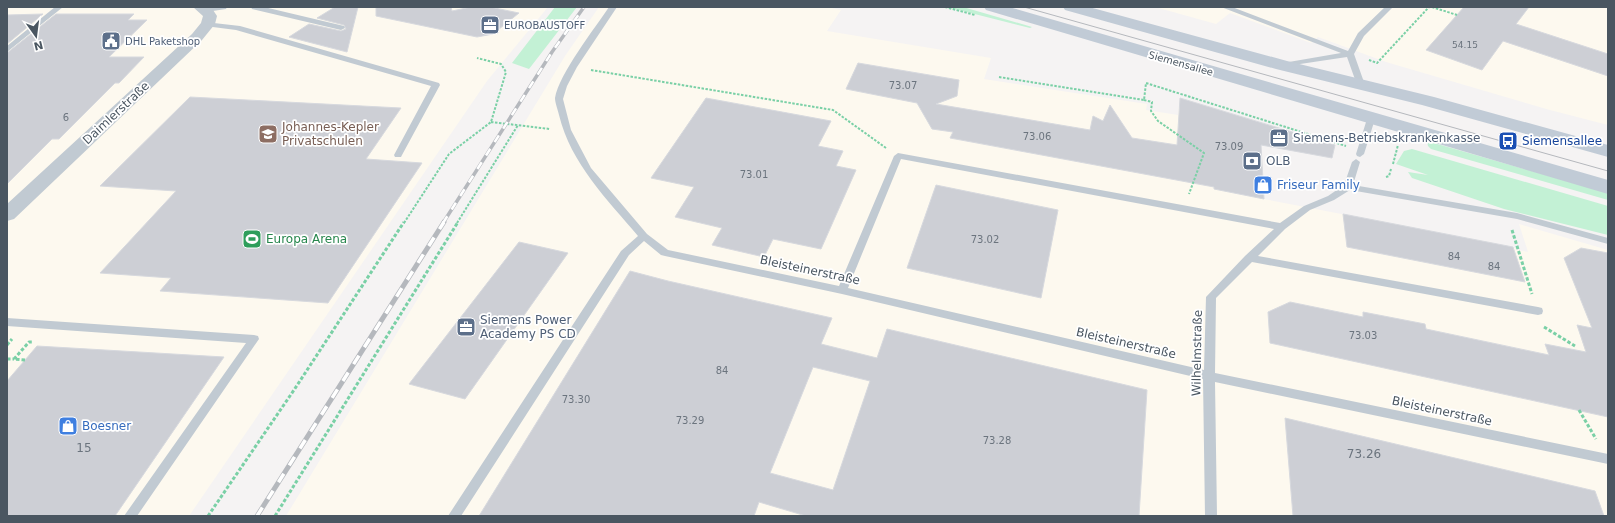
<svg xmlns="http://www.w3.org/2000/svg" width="1615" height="523" viewBox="0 0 1615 523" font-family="'DejaVu Sans',sans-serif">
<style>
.commercial{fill:#fdf9ef}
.green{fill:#c3f1d5}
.building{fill:#cdcfd5;stroke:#d7d9de;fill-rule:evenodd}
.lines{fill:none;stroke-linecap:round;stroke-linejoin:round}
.path-far1{stroke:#7ad0a6;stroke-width:2;stroke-dasharray:2.5 1.5;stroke-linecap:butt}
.path{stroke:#7ad0a6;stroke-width:3;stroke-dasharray:3.5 2;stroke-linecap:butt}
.service{fill:#c1cad2;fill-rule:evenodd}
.minor{fill:#c1cad2;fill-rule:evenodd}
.secondary{fill:#c1cbd6;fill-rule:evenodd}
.tram{stroke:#b5b8bd;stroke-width:1}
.rail-far1-casing{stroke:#b5b8bd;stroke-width:3.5}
.rail-casing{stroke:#b5b8bd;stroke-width:5}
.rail-far1{stroke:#fff;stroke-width:2.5;stroke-dasharray:8;stroke-linecap:butt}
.rail{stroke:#fff;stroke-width:3.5;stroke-dasharray:10;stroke-linecap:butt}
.labels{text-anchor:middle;stroke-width:3.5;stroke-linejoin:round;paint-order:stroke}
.far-number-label{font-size:9px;fill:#6b747e}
.far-service-label{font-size:10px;fill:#4e5e75;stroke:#fff;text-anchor:start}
.far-street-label{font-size:10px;fill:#4a5661;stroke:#fff}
.number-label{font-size:10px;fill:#6b747e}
.street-label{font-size:12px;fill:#4a5661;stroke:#fff}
.education-label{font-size:12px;fill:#785e54;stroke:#fff;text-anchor:start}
.service-label{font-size:12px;fill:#4e5e75;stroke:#fff;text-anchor:start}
.transit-label{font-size:12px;fill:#164399;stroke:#fff;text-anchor:start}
.shop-label{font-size:12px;fill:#366cbe;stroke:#fff;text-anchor:start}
.leisure-label{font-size:12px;fill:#27864d;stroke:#fff;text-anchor:start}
.near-number-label{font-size:12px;fill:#6b747e}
</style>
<rect width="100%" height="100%" fill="#f5f3f3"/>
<path class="commercial" d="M7,7H548L487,81L189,516H7Z
M599,7H827L841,10L827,31L991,58L984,79L1147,104L1146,110L1178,115L1180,98L1293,132L1245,142V151L1262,154L1264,199L1513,247L1518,250L1528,252L1519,224L1608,250V516H286L565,56Z
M1155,7H1608V125L1550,110L1386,62L1318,37L1311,43L1230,13L1216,24Z"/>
<path class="green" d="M555,7H577L529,69L512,63Z
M947,7H963L1032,27L1030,28Z
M1427,141L1608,193V200L1431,149L1428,146Z
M1412,149L1608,206V235L1504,209L1412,178L1408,172L1428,175L1396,164L1404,151Z"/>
<path class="building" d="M335,7H358L347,52L289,37L309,24L341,31L346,29L344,25L317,18Z
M376,7H451L452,11L471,7H490L519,13L493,34L477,37L376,16Z
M1464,7H1529L1516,24L1608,54V76L1503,41L1482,70L1426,50Z
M43,14L7,44V15Z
M56,14H134L128,20H147L109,57H144L119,83H115L59,139H52L7,184V53Z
M858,63L959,80L957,96L936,104L1090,130L1093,116L1103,121L1110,105L1132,138L1177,145L1180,98L1335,145L1332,158L1261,145L1264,199L1214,189V187L950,138L953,132L932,129L917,103L846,89Z
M190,97L401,108L366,159L422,163L328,303L160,291L171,278L100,273L176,191L100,186Z
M706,98L831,121L818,146L843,151L836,166L856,170L821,249L773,239L764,257L712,245L722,228L675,217L694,187L651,178Z
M936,185L1058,210L1041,298L907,268Z
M1343,214L1513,247L1525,282L1347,247Z
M519,242L568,253L465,399L409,384Z
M1581,248L1608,253V417L1270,343L1268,312L1290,302L1363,317V312L1425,324L1426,329L1549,355L1545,344L1586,352L1577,325L1592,328L1564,258Z
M630,271L668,281L832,318L821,344L877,358L887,329L1147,390L1139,516H806L759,502L754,516H479ZM813,367L870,381L833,490L770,473Z
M37,346L224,357L115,516H7V381Z
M1285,418L1595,491L1604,516H1293Z"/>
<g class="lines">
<path class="path-far1" d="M945,7L975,15
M1432,7L1457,15
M1369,60L1377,63L1429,7
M591,70L833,110L886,148
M999,77L1144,100L1146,83L1346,146
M1144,100L1152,102L1151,111L1158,121L1204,153L1189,194
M491,122L550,129
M1393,164L1398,145
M1386,177L1389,176L1391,169
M404,223L449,154L491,122L506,72L501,64L477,58
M457,223L518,125"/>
<path class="path" d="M1512,230L1532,294
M1544,327L1575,346
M7,345L12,339
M7,359H14
M25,360L14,359L29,342H32
M1579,410L1596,439
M208,516L294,390L404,222
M275,516L458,222"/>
<path class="service" d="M55,7H63L7,52V46Z
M211,7H227L226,9L206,12L202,10Z
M251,7H264L344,26L345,28L341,30L252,9Z
M609,7H617L577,67L567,86L563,99L571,130L591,168L647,234L668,250L839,286L894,156L898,153L1280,223L1304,206L1328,196L1344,185L1352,162L1356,159L1360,162L1353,185L1517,213L1608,238V244L1517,219L1350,190L1334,200L1310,210L1285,229L1258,256L1538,307L1542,308L1543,311L1542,314L1538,315L1252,262L1216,298L1215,373L1608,454V464L1215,382L1217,516H1205L1203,379L842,294L665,256L661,255L644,241L629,255L461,516H448L621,251L638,236C607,199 571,164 559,115C558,110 555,103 555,98C559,74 595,28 609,7ZM901,159L1274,229L1245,256L1206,297L1204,370L848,288Z
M1221,7H1232L1348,51L1358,33L1385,7H1393L1364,36L1354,54L1365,85L1361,87L1357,85L1347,57L1280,67L1279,65L1283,63L1341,53Z
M205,22L240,26L439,83L440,85L402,155L401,157H395L394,155L431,86L236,30L205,26Z
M1371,116L1375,119L1364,154L1360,157L1357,156L1356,154L1367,119Z
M7,318L254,335L258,336L259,339L137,516H124L246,343L7,326Z"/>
<path class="minor" d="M193,7H211L217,16L215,24L202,40L14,219L7,221V204L192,34L201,23L203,16Z"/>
<path class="secondary" d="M984,7H1009L1608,180V194L986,10Z
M1063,7H1089L1287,61L1434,97L1608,145V157L1422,105L1276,69L1065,10Z"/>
<path class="tram" d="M1024,7L1608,171"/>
<defs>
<path id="rail-far1" d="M443,223L552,52L584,7"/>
<path id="rail" d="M257,516L444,222"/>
</defs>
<use href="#rail-far1" class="rail-far1-casing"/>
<use href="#rail" class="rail-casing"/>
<use href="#rail-far1" class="rail-far1"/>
<use href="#rail" class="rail"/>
</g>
<defs>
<symbol id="office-square" viewBox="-11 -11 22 22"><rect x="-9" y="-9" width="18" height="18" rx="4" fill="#5c6f8a" stroke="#fff"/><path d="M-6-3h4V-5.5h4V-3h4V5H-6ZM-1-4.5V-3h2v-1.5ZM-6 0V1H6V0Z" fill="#fff"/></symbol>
<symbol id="civic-square" viewBox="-11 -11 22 22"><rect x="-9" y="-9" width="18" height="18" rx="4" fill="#5c6f8a" stroke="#fff"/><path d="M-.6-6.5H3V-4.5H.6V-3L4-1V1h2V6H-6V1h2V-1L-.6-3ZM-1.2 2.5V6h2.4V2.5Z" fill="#fff"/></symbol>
<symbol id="school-square" viewBox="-11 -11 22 22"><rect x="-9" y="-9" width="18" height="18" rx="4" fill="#8d6e63" stroke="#fff"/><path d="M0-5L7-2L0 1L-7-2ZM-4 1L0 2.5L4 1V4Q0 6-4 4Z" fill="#fff"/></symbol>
<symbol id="bus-square" viewBox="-11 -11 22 22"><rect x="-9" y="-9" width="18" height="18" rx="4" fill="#1a4fb4" stroke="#fff"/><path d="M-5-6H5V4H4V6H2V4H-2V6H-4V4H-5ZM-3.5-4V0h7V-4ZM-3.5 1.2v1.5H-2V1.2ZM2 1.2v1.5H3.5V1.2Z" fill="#fff"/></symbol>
<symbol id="bank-square" viewBox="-11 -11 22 22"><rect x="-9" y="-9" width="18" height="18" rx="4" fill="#5c6f8a" stroke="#fff"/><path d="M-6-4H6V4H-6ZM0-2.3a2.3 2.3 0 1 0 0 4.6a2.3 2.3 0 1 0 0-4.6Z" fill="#fff"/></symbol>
<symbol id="shop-square" viewBox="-11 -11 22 22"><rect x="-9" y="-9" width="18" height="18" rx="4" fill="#3f7fe0" stroke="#fff"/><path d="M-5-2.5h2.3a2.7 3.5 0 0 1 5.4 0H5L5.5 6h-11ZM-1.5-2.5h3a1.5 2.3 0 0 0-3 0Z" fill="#fff"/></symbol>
<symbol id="stadium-square" viewBox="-11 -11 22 22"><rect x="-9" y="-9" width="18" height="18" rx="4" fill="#2e9e5b" stroke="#fff"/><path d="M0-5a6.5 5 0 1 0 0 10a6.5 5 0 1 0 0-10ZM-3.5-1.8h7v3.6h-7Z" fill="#fff"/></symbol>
</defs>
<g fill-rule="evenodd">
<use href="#office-square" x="479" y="14" width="22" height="22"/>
<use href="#civic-square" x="100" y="30" width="22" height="22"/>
<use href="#school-square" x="257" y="123" width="22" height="22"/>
<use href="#office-square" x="1268" y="127" width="22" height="22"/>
<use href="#bus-square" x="1497" y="130" width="22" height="22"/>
<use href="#bank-square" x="1241" y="150" width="22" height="22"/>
<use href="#shop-square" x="1252" y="174" width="22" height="22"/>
<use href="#stadium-square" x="241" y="228" width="22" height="22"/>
<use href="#office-square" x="455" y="316" width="22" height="22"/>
<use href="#shop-square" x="57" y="415" width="22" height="22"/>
</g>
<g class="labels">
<g class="far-number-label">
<text x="1465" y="48">54.15</text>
</g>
<g class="far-service-label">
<text x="504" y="29">EUROBAUSTOFF</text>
<text x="125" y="45">DHL Paketshop</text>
</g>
<g class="far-street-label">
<text transform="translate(1181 63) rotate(16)" y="4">Siemensallee</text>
</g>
<g class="number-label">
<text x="903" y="89">73.07</text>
<text x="66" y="121">6</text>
<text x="1037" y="140">73.06</text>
<text x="1229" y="150">73.09</text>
<text x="754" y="178">73.01</text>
<text x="985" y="243">73.02</text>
<text x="1454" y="260">84</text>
<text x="1494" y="270">84</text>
<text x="1363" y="339">73.03</text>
<text x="722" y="374">84</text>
<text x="576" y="403">73.30</text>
<text x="690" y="424">73.29</text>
<text x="997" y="444">73.28</text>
</g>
<g class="street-label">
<text transform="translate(116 113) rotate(-43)" y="4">Daimlerstraße</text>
<text transform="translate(810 270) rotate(12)" y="4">Bleisteinerstraße</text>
<text transform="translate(1126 343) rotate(13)" y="4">Bleisteinerstraße</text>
<text transform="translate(1197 353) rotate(-89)" y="4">Wilhelmstraße</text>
<text transform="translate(1442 411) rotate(12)" y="4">Bleisteinerstraße</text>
</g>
<g class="education-label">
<text x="282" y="131">Johannes-Kepler<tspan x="282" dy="14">Privatschulen</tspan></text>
</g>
<g class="service-label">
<text x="1293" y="142">Siemens-Betriebskrankenkasse</text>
<text x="1266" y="165">OLB</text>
<text x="480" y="324">Siemens Power<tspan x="480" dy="14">Academy PS CD</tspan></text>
</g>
<g class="transit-label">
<text x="1522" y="145">Siemensallee</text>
</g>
<g class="shop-label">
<text x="1277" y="189">Friseur Family</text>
<text x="82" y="430">Boesner</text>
</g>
<g class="leisure-label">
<text x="266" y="243">Europa Arena</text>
</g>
<g class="near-number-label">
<text x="84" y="452">15</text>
<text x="1364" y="458">73.26</text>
</g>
</g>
<rect width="1615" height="523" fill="none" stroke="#4a5661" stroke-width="16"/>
<g transform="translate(36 36) rotate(166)" stroke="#ffffff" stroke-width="3" paint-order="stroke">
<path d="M0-3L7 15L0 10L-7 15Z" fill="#4a5661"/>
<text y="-6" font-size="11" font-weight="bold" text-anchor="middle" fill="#4a5661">N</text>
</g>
</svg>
